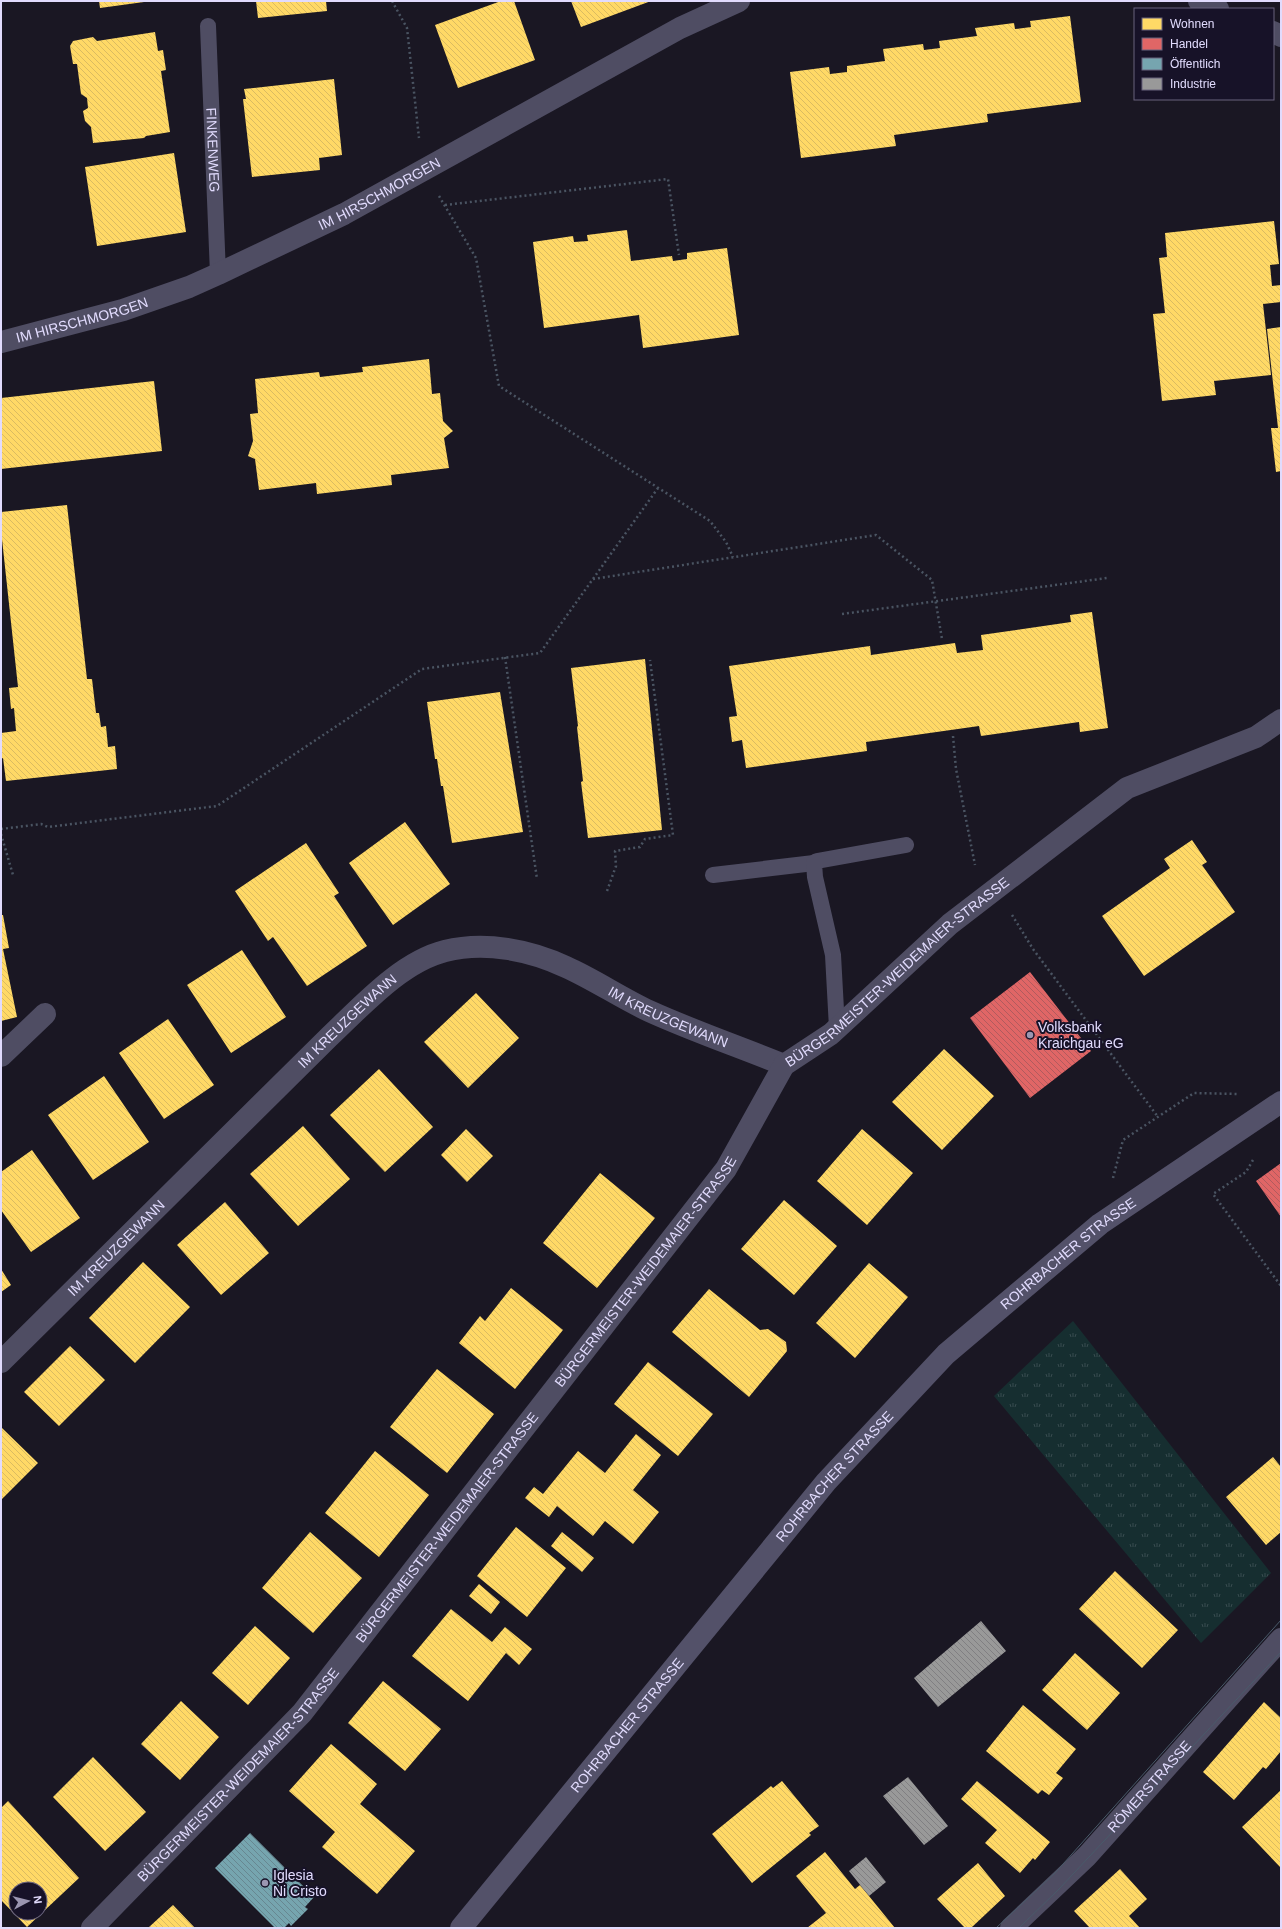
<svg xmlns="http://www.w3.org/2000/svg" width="1282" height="1929" viewBox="0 0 1282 1929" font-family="Arial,sans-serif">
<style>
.grass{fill:url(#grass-tufts)}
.homes{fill:url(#homes-back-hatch);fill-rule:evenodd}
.shops{fill:url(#shops-back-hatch)}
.public{fill:url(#public-back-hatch)}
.industry{fill:url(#industry-back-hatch)}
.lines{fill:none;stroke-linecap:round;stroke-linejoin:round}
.path{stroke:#4a5462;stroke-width:2.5;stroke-dasharray:2 3;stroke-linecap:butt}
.lane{stroke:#4f4d63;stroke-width:16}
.street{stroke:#4f4d63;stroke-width:22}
.secondary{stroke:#535169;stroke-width:22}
.tram{stroke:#495a6a;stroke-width:1}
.poi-dot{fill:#9b96b1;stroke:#171228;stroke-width:1.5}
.labels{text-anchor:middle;stroke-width:4;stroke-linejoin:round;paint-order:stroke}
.street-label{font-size:14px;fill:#e1dbfd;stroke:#171228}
.poi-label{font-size:14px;fill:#e1dbfd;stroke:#171228;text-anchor:start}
</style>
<defs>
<pattern id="grass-tufts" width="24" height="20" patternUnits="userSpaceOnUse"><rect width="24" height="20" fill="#162e30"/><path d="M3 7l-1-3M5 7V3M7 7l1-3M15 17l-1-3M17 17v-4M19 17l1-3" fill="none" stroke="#384c4f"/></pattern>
<pattern id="homes-back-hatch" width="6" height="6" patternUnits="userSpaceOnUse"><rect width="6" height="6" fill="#ffd966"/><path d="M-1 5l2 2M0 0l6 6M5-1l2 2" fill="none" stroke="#dabb61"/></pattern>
<pattern id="shops-back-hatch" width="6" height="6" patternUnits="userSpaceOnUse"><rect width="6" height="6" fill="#e06666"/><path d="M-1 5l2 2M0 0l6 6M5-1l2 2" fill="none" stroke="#b15b5e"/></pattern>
<pattern id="public-back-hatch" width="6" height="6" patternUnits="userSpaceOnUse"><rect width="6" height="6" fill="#76a5af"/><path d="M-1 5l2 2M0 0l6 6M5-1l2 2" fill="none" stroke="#678791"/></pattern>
<pattern id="industry-back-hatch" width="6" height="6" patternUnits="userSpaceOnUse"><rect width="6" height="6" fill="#999"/><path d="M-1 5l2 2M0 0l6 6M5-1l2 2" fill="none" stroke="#807f82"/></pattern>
</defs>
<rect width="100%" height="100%" fill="#1a1723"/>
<path class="grass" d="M1073,1321L1271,1573L1201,1643L994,1396Z"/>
<path class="homes" d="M99,1H144V2L100,8Z
M256,1H326L327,11L258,18Z
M501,1H514L535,60L458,88L435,25Z
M571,1H651L581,27Z
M1070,16L1081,102L987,114L988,122L894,135L896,146L801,158L790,72L829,67L830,74L847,72V66L885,61L883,49L923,44L924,50L940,48L939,41L977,36L975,28L1014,23L1015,29L1031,27L1030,21Z
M155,32L158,51L163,50L166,70L161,71L170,132L146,136L144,138L93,143L91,127L85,121L83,111L88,108L87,98L81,94L77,64H73L70,46L73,41L93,37L97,41Z
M334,79L342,155L319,158L320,170L252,177L243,99H246L244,89Z
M174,153L186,232L97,246L85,167Z
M1274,221L1279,264L1270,265L1272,286L1281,285V302L1263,304L1271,375L1214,381L1216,395L1162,401L1153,314L1165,313L1159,258L1167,257L1165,233Z
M627,230L631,261L672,256L673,261L687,259V253L727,248L739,335L643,348L639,315L544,328L533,242L573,236L574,242L588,241L587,235Z
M1281,327V471L1276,472L1271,428H1278L1267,329Z
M429,359L432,394L440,393L443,421L453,431L444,438L449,468L391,475L392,485L317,494L316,483L259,490L255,459L248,456L253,441L250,414L258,413L255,379L319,372L320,377L363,372L362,367Z
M154,381L162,451L1,469V398Z
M67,505L87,679H92L96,713H99L101,727L106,726L108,747L115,746L117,769L6,781L3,758L1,759V733L16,731L14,708L11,709L9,688L18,687L1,530V512Z
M1092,612L1108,728L1080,732L1079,722L981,736L979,726L866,742L867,751L746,768L742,740L732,742L729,717L737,716L729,666L870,646L871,655L955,643L957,653L983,650L981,635L1071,622L1070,615Z
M645,659L662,830L588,838L581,782L583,781L577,727L578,726L571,668Z
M500,692L523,832L452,843L443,786H441L437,759H435L427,702Z
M405,822L450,884L393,925L349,863Z
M1192,840L1207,862L1202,865L1235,912L1144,976L1102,916L1170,868L1164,859Z
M306,843L339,893L334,896L367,946L307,986L273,937L268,941L235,891Z
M1,915H3L9,948L3,949L17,1017L1,1021Z
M242,950L286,1017L231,1053L187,985Z
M476,993L519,1038L468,1088L424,1042Z
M168,1019L214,1085L164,1119L119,1053Z
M944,1049L994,1096L942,1150L892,1102Z
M379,1069L433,1127L385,1172L330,1115Z
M104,1076L149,1142L93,1180L48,1115Z
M303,1126L350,1179L298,1226L250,1174Z
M466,1129L493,1156L467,1182L441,1155Z
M862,1129L913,1173L867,1225L817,1181Z
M32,1150L80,1218L31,1252L1,1210V1172Z
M600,1173L655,1218L597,1288L543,1243Z
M784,1200L837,1246L794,1295L741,1249Z
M225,1202L269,1253L221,1295L177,1245Z
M143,1262L190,1307L135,1363L89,1318Z
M869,1263L908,1297L855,1358L816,1323Z
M1,1269L11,1285L1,1292Z
M511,1288L563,1330L515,1389L459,1343L480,1316L485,1321Z
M709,1289L760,1330L768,1329L786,1342L787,1351L749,1397L672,1332Z
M70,1346L105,1380L59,1426L24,1392Z
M648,1362L713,1414L678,1456L614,1404Z
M437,1369L494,1414L447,1473L390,1427Z
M1,1427L38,1463L1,1500Z
M636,1434L661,1455L633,1490L659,1512L633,1544L605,1521L593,1536L557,1506L549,1517L525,1498L534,1487L543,1494L578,1451L605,1473Z
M375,1451L429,1495L379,1557L325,1513Z
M1273,1457L1281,1467V1532L1266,1545L1226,1497Z
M516,1527L566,1568L527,1617L477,1576Z
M310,1532L362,1578L313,1633L262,1588Z
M562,1532L594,1558L582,1572L551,1546Z
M1115,1571L1178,1630L1142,1668L1079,1609Z
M479,1584L500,1602L491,1614L469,1596Z
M451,1609L492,1642L505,1627L532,1649L519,1665L506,1653L468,1701L412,1656Z
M255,1626L290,1658L248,1705L212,1673Z
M1075,1653L1120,1693L1087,1730L1042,1690Z
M383,1681L441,1729L405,1771L348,1723Z
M181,1701L219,1737L180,1780L141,1744Z
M1264,1702L1281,1718V1751L1266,1769L1263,1767L1234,1800L1203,1772Z
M1023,1705L1076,1749L1056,1773L1063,1778L1049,1795L1042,1790L1038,1794L986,1751Z
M331,1744L377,1784L360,1804L415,1851L377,1894L322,1847L335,1832L289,1791Z
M93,1757L146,1812L105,1851L53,1797Z
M782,1781L819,1826L809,1833L811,1835L752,1883L712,1834L771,1786L773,1788Z
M977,1781L1050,1842L1035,1860L1033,1858L1020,1873L985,1843L997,1830L961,1799Z
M1281,1790V1868L1242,1827Z
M8,1801L79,1878L27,1927L1,1900V1808ZM16,1889H40V1913H16Z
M825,1852L855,1889L860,1885L895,1928H807L826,1913L796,1876Z
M978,1863L1005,1896L971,1928H965L937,1899Z
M1120,1869L1147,1899L1129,1916L1140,1928H1090L1074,1911Z
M173,1905L195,1928H148Z"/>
<path class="shops" d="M1030,972L1091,1051L1030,1098L970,1018Z
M1281,1163V1217L1256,1181Z"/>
<path class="public" d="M250,1833L314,1897L305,1907L308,1909L291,1926L289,1923L284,1928H275L215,1868Z"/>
<path class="industry" d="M981,1621L1006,1651L938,1707L914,1678Z
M908,1777L948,1826L924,1845L883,1796Z
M866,1857L886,1882L869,1896L849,1871Z"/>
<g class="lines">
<path class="path" d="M392,1L407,28L419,138
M439,196L476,258L499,386L710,521L726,542L733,557
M445,205L668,179L679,255
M593,579L876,535L932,580L942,639
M842,614L1107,578
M505,657L537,879
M953,736L956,769L975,865
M1,829L41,824L48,827L217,806L422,669L540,653L658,488
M1,834L13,875
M607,891L616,866L615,851L640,847L645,839L673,835L650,660
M1012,915L1033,949L1158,1117
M1253,1160L1246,1172L1213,1194L1281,1286
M1113,1178L1123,1140L1194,1093L1237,1094"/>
<g class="lane">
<path id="s1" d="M208,26L218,274"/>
<path d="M713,875L814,863"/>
<path d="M837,1028L833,955L815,877L814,863L817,861L906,845"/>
</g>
<g class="street">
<path d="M1199,1L1218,9"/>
<path d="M1273,32L1281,36"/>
<path id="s2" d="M1,342L123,310L189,287L218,274L344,214L680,28L739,1"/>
<path d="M1,1056L45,1014"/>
<path id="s3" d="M1,1362L329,1037C362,1006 401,962 445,951C485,941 530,950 566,967C595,980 621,998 649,1011C693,1031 740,1047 784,1065"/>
<path id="s4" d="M92,1928L302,1713L726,1169L784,1065L831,1034L950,924L1127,788L1256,737L1281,720"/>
<path id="s5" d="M1011,1928L1087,1856L1281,1639"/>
</g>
<path class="secondary" id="s6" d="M461,1928L826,1482L946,1354L1100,1224L1281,1102"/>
<path class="tram" d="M996,1928L1055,1873L1281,1620
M1019,1928L1059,1889L1281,1652"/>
</g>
<g class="poi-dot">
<circle cx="1030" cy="1035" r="4"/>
<circle cx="265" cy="1883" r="4"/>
</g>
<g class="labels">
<g class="street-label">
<text dy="5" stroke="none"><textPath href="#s1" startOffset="124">FINKENWEG</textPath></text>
<text dy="5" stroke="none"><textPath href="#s2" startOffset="408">IM HIRSCHMORGEN</textPath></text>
<text dy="5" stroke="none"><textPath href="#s2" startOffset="84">IM HIRSCHMORGEN</textPath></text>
<text dy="5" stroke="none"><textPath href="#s4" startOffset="1256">BÜRGERMEISTER-WEIDEMAIER-STRASSE</textPath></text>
<text dy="5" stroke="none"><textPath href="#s3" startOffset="846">IM KREUZGEWANN</textPath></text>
<text dy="5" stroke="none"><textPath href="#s3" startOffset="486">IM KREUZGEWANN</textPath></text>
<text dy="5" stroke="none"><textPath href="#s3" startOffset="162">IM KREUZGEWANN</textPath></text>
<text dy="5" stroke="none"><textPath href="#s6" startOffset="910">ROHRBACHER STRASSE</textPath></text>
<text dy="5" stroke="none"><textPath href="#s4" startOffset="860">BÜRGERMEISTER-WEIDEMAIER-STRASSE</textPath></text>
<text dy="5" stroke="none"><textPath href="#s6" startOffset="586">ROHRBACHER STRASSE</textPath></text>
<text dy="5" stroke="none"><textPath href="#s4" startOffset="536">BÜRGERMEISTER-WEIDEMAIER-STRASSE</textPath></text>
<text dy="5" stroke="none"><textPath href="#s6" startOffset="262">ROHRBACHER STRASSE</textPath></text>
<text dy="5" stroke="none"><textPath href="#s4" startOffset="212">BÜRGERMEISTER-WEIDEMAIER-STRASSE</textPath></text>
<text dy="5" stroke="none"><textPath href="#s5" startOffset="198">RÖMERSTRASSE</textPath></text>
</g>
<g class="poi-label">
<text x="1038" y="1032">Volksbank<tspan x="1038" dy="16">Kraichgau eG</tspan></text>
<text x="273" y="1880">Iglesia<tspan x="273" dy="16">Ni Cristo</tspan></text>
</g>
</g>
<rect width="1282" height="1929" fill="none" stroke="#e1dbfd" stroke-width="4"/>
<rect x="1134" y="8" width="140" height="92" fill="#171228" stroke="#68627d"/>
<rect x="1142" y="18" width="20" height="12" fill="#ffd966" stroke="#68627d"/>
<text x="1170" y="28" font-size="12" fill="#e1dbfd">Wohnen</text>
<rect x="1142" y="38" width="20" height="12" fill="#e06666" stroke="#68627d"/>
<text x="1170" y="48" font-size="12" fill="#e1dbfd">Handel</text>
<rect x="1142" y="58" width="20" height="12" fill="#76a5af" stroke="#68627d"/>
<text x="1170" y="68" font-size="12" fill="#e1dbfd">Öffentlich</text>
<rect x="1142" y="78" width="20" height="12" fill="#999999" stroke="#68627d"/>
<text x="1170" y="88" font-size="12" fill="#e1dbfd">Industrie</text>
<g transform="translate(28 1901) rotate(83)"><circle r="19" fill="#171228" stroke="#68627d"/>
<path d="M0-3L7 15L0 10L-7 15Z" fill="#9b96b1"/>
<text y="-6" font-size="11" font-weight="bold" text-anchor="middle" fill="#e1dbfd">N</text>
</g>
</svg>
